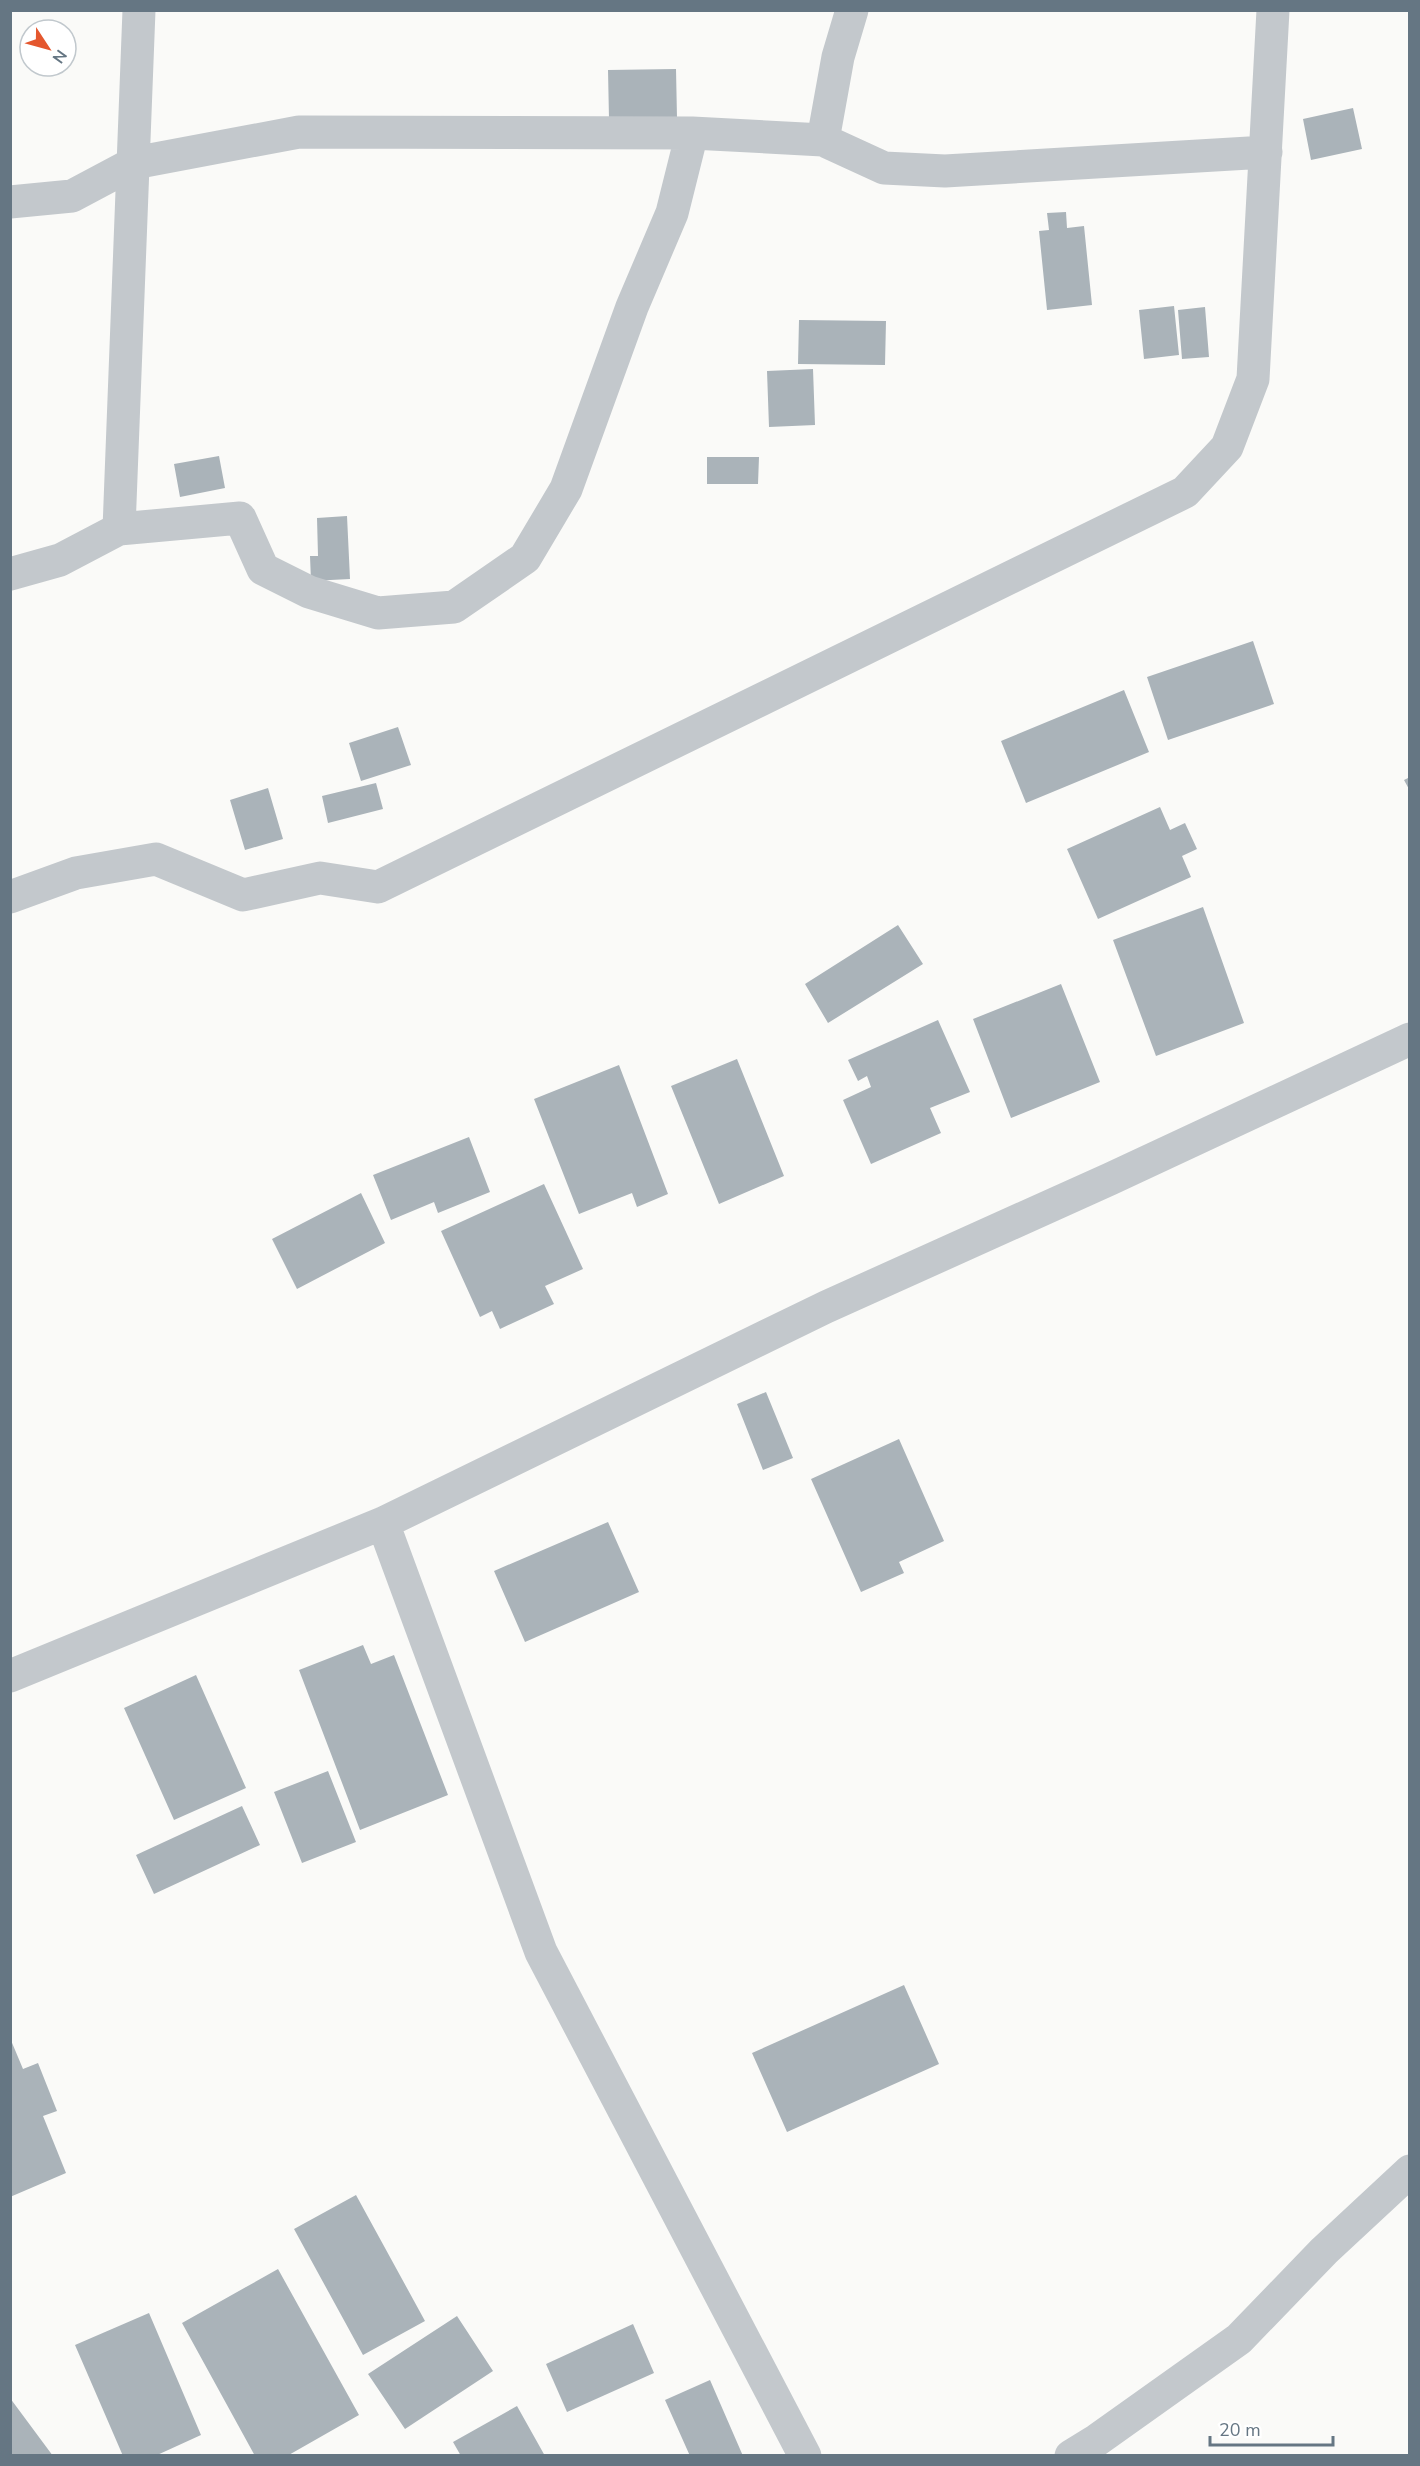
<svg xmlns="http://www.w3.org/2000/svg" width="1420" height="2466" viewBox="0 0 1420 2466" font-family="'Nunito Sans',sans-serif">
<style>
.building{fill:#aab3b9}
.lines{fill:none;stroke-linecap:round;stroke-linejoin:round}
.minor{stroke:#c3c8cc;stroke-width:33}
</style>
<rect width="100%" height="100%" fill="#fafaf8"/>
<path class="building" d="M676,69L677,118L609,119L608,70Z
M1353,108L1362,149L1311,160L1303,119Z
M1066,212L1067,228L1084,226L1092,305L1047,310L1039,231L1049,230L1047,213Z
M1174,306L1179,355L1144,359L1139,310Z
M1205,307L1209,357L1182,359L1178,310Z
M799,320L886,321L885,365L798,364Z
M813,369L815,425L769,427L767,371Z
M219,456L225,488L180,497L174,464Z
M707,457H759L758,484H707Z
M347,516L350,579L311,581L310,556H318L317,518Z
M1253,641L1274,704L1168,740L1147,677Z
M1124,690L1149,752L1026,803L1001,741Z
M398,727L411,765L361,781L349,743Z
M1410,777V791L1404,780Z
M376,783L383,809L328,823L322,796Z
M268,788L283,839L245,850L230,800Z
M1160,807L1170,830L1185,823L1197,849L1182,856L1191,877L1098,919L1067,849Z
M1203,907L1244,1023L1156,1056L1113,940Z
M898,925L923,964L828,1023L805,984Z
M1061,984L1100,1082L1011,1118L973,1019Z
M938,1020L970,1092L930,1108L941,1133L871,1164L843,1100L871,1087L867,1076L858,1081L848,1060Z
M737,1059L784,1176L719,1204L671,1086Z
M619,1065L668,1194L637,1207L632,1193L579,1214L534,1099Z
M469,1137L490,1192L438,1213L434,1202L391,1220L373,1175Z
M544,1184L583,1269L545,1286L554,1304L500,1329L492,1311L480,1317L441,1231Z
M361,1193L385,1243L297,1289L272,1239Z
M766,1392L793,1458L763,1470L737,1404Z
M899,1439L944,1541L899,1562L904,1573L861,1592L811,1479Z
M608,1522L639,1592L525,1642L494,1571Z
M363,1645L371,1664L394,1655L448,1795L360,1830L299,1670Z
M196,1675L246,1788L174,1820L124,1708Z
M328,1771L356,1842L302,1863L274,1792Z
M242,1806L260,1845L154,1894L136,1855Z
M904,1985L939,2064L787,2132L752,2053Z
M10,2038L23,2069L38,2063L57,2111L43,2116L66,2173L10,2197Z
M356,2195L425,2321L363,2355L294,2229Z
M278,2269L359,2415L287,2456H255L182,2323Z
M149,2313L201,2435L155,2456H123L75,2345Z
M457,2316L493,2371L405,2429L368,2374Z
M633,2324L654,2373L567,2412L546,2364Z
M710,2380L743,2456H690L665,2400Z
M10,2398L53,2456H10Z
M517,2406L545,2456H461L453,2442Z"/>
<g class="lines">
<path class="minor" d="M823,140L838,57L852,10
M10,202L72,196L134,163L299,132L692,133L823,140L884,168L945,171L1266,152
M119,529L139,10
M10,574L60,560L119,529L240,518L263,569L309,592L378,613L454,607L525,558L566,489L632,307L672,213L692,133
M10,897L76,873L156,859L243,895L320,878L378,887L1185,492L1227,447L1253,379L1273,10
M383,1523L541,1952L805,2456
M10,1676L383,1523L826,1307L1110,1179L1410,1039
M1071,2456L1097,2440L1239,2339L1324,2251L1410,2171"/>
</g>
<rect width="1420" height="2466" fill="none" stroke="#657683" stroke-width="24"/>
<g transform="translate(48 48) rotate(126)"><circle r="28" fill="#ffffff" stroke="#c1c8cd" stroke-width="1.5"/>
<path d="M0-4.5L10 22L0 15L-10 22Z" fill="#e4572e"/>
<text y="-9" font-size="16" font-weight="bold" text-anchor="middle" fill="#657683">N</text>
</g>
<path d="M1210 2436v9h123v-9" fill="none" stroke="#657683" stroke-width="3"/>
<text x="1219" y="2436" font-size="18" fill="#657683" stroke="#ffffff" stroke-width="4.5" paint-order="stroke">20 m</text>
</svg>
